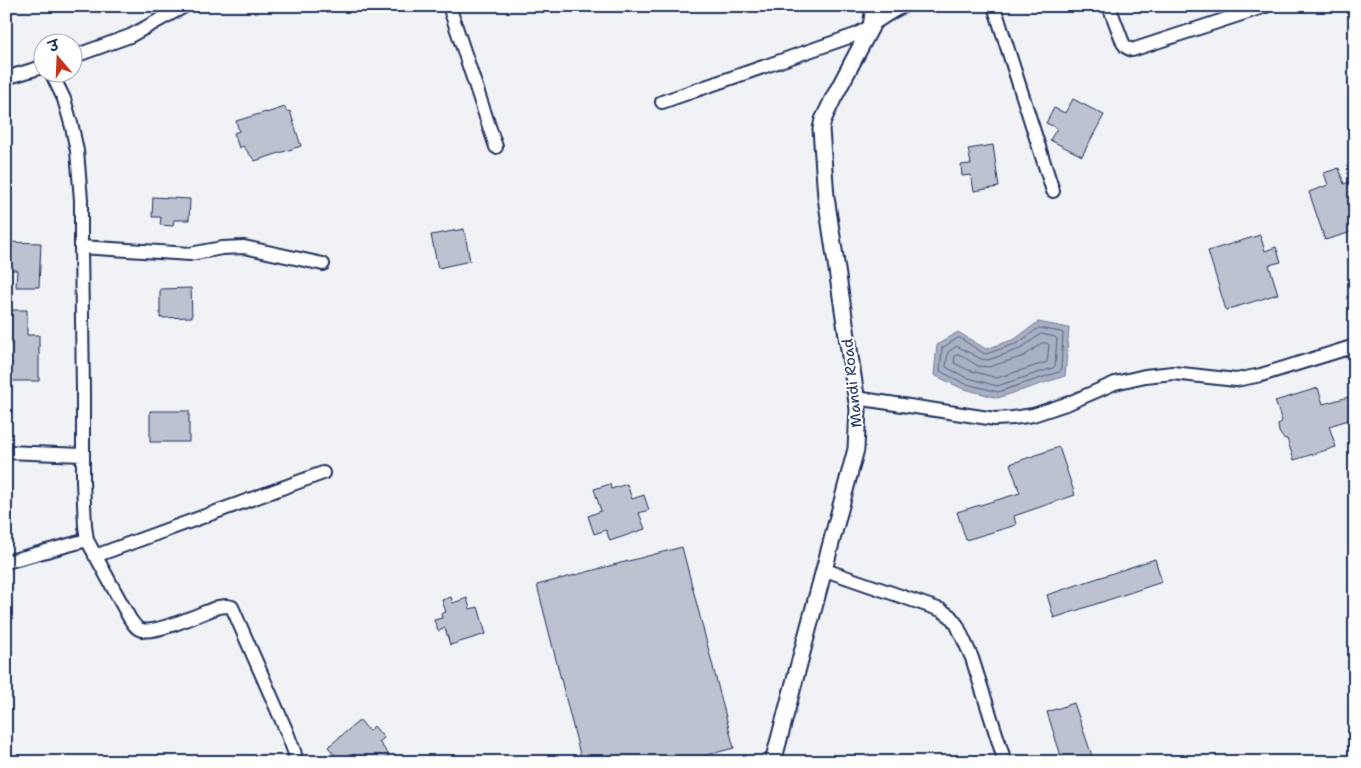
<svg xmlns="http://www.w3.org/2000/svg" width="1361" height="768" viewBox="0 0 1361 768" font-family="'Shantell Sans','Playpen Sans Deva',sans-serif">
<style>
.water{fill:#a8b0c2;stroke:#707c9a}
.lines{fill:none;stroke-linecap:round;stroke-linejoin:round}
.shore{stroke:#536386;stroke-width:1}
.building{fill:#bcc2d0;stroke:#1b2f5e}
.minor-casing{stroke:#1b2f5e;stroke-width:16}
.tertiary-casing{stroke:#1b2f5e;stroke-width:19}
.minor{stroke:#fff;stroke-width:12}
.tertiary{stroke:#fff;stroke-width:15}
.labels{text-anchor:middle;stroke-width:4;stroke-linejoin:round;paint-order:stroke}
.street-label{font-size:15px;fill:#1b2f5e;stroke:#fff}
</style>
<rect width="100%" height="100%" fill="#f1f2f5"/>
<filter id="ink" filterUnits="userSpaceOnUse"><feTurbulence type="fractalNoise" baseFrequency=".02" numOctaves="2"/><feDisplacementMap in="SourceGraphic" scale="10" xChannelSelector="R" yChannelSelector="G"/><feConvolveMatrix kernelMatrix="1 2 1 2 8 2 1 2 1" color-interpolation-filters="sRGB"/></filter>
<g filter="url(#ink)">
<path class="water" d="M1038,322L1069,328L1065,376L998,398L961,388L934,375L937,345L958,332L986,349L1015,339Z"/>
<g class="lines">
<path class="shore" d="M1039,328L1061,332L1063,333L1061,370L1059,372L998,392L963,383L940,371L942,348L958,338H960L983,353L986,354L1018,343Z
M1041,334L1055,337L1057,339L1055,366L1053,368L997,386L965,377L946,367L948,352L957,346L981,359L988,360L1020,349Z
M1042,343H1047L1049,345L1047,362L997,378L968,370L954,363L955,356L959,354L978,366L989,367L1024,356Z"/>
</g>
<path class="building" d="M1073,99L1104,115L1082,156L1050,140L1057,128L1046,123L1054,108L1065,113Z
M285,107L287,112L290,111L301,146L255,161L243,146L239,148L234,133L239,131L236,121L266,112V113Z
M993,145L999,187L974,191L971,175L962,176L961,165L971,164L968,149Z
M1339,168L1344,184L1352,181L1355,188V231L1325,240L1309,192L1328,185L1324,173Z
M153,197L190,199L189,220H174L173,226L160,225L161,217H152Z
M464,229L470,261L438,268L431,235Z
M1260,235L1265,251L1276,247L1281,262L1269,265L1278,294L1226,310L1208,251Z
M6,242L41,243L39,287H16L17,270H6Z
M191,288L192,317L160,318V289Z
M8,310H27V335H39V381H6V344H9Z
M1318,388L1323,404L1352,396L1355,406V418L1329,426L1336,447L1294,460L1287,439L1283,438L1279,432L1278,425L1282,421L1275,401Z
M150,411H189V442H150Z
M1059,447L1075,495L1014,516L1016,525L966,540L957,512L1020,493L1010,464Z
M610,484L611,489L627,484L632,499L644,495L649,510L639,513L645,529L610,541L606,530L594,534L588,516L601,511L594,489Z
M682,547L734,748L680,762H582L537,585Z
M1155,559L1162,582L1054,618L1047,595Z
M451,597L453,603L467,598L470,609L478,607L486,634L450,645L445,628L438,631L434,620L442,618L441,614L446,612L442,600Z
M1074,703L1094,762H1063L1047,712Z
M360,720L369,731L374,726L384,738L379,742L389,755L381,762H341L328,747Z"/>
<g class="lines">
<defs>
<path id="minor" d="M449,6L496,147
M994,6L1053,191
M1109,6L1123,43L1126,47L1132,50L1266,6
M72,57L130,36L185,6
M51,72L64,99L72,127L77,151L81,200V247L83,390V482L85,526L87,540L130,619C133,623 136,629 142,630C157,634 202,613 218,607L227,606L232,607L286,730L294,751L297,762
M6,78L42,67
M662,102L855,35C872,27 886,13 904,6
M81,247L190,254L222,248L244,247L323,264
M856,398L995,419L1013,418L1033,415L1069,403L1115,383L1145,376L1173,373L1236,380L1261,375L1355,346
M6,452L83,455
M95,556L323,473
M6,562L87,540
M825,570L941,610L950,616L957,625L972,658L1005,762"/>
<path id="tertiary" d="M773,762L856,449L858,409L826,197L821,129L823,120L833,99L871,27L874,6"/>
</defs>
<use href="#minor" class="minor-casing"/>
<use href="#tertiary" class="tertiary-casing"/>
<use href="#minor" class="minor"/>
<use href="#tertiary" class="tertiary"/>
</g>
</g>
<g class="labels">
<g class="street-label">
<text transform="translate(852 383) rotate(-96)" y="5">Mandi Road</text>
</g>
</g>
<rect width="1361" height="768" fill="none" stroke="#fff" stroke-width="25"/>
<rect x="12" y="12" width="1336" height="743" fill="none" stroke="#1b2f5e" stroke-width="2" filter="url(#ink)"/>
<g transform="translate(58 58) rotate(341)"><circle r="24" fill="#ffffff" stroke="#a4acbf"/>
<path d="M0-4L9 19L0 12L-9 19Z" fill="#c8321e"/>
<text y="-8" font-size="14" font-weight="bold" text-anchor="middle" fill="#1b2f5e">उ</text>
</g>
</svg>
